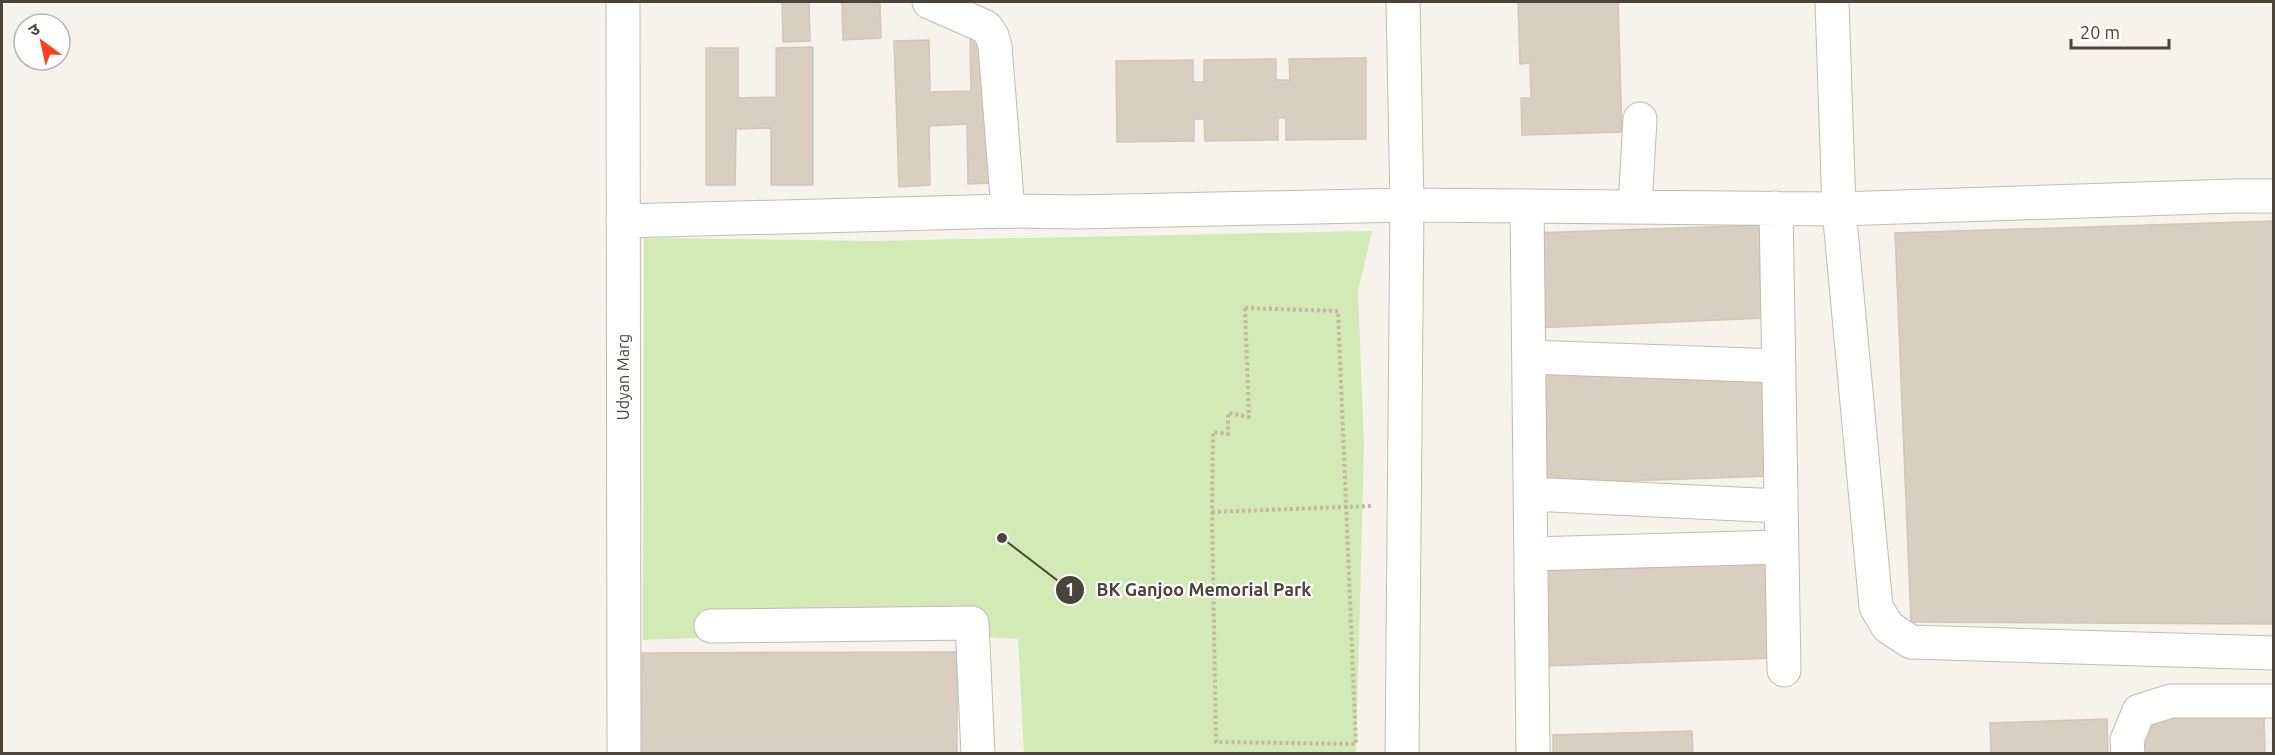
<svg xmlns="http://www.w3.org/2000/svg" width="2275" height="755" viewBox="0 0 2275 755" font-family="Ubuntu,'Noto Sans Devanagari',sans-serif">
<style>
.park{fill:#d2eab5}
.building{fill:#d8cfc1;stroke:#d3c7b4;stroke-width:1.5}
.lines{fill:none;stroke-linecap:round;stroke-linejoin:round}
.minor-casing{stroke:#c2bbae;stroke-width:35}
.path{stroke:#c4b79f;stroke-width:4;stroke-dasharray:3 3;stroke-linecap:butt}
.minor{stroke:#fff;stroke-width:33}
.labels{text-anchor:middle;stroke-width:4.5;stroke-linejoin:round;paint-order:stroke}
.street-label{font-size:16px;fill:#4b4439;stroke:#fff}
.leader{fill:none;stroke:#4b4439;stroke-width:2}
.callout-dot{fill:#4b4439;stroke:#fff;stroke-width:2}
.mark-label{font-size:18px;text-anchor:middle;font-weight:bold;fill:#fff}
.callout-label{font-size:18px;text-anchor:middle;font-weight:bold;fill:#4b4439;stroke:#fff;stroke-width:4.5;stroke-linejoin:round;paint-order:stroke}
</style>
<rect width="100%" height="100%" fill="#f6f3ec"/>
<path class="park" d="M1372,231L1358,291L1364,446L1356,753H1024L1018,639L881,631L643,640L644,238L873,241Z"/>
<path class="building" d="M782,2H809L810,41L783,42Z
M842,2H880L881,38L843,40Z
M1518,2H1618L1622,132L1522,135L1521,98H1531L1530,63L1520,64Z
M1009,37L1013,182L968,184L967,124L929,126L930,185L899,187L894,41L929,40L930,92L971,91L970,39Z
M813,47V185H771V128L736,129L735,185H706V48H738V98L776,97V48Z
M1366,58V139L1286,140V118H1278V140L1205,141L1204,119H1194V141L1117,142L1116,61L1193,60V82H1204V60L1276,59V80H1290L1289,59Z
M2274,221V624L1911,622L1895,233Z
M1763,225L1765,318L1535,328L1533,233Z
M1534,374L1769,377L1772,476L1538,484Z
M1773,563L1776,658L1543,666L1540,571Z
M957,652V754H637V653Z
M2264,712L2265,754H2139L2138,717Z
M2107,719L2108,754H1991L1990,723Z
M1692,731L1693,754H1553V735Z"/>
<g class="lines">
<defs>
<path id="minor" d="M623,2L624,754
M929,2L986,27L992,36L995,46L1008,211
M1832,2L1839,209L1876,607L1888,627L1911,642L2274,653
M1527,206L1533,754
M1635,207L1640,119
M1776,208L1784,670
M623,221L1008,211L1077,212L1407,205L1839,209L2233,196H2274
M1529,357L1779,366
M1530,494L1781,506
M1531,554L1781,547
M711,626L972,623L978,754
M1402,754L1407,205L1403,2
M2128,754L2127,740L2139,711L2171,701H2274"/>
</defs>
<use href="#minor" class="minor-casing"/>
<path class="path" d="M1245,308L1338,311L1356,744L1216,742L1212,512L1213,432L1228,434V413L1249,417Z
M1212,512L1371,506"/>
<use href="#minor" class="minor"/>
</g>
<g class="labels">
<g class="street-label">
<text transform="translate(623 377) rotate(-90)" y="6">Udyan Marg</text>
</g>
</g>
<path class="leader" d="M1002 538L1070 590"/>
<g class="callout-dot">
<circle cx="1002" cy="538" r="6"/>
<circle cx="1070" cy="590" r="15"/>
</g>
<g class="mark-label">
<text x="1070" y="596">1</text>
</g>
<g class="callout-label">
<text x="1204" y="596">BK Ganjoo Memorial Park</text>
</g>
<rect width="2275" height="755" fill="none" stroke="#4b4439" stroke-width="6"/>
<g transform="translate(42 42) rotate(327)"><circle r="28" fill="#ffffff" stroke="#b7b4b0" stroke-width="1.5"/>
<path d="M0-4.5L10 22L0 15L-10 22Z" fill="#fc3f1d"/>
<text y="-9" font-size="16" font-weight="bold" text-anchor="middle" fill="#4b4439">उ</text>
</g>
<path d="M2071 39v9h98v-9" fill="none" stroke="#4b4439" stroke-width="3"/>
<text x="2080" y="39" font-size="18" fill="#4b4439" stroke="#ffffff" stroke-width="4.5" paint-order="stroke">20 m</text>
</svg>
